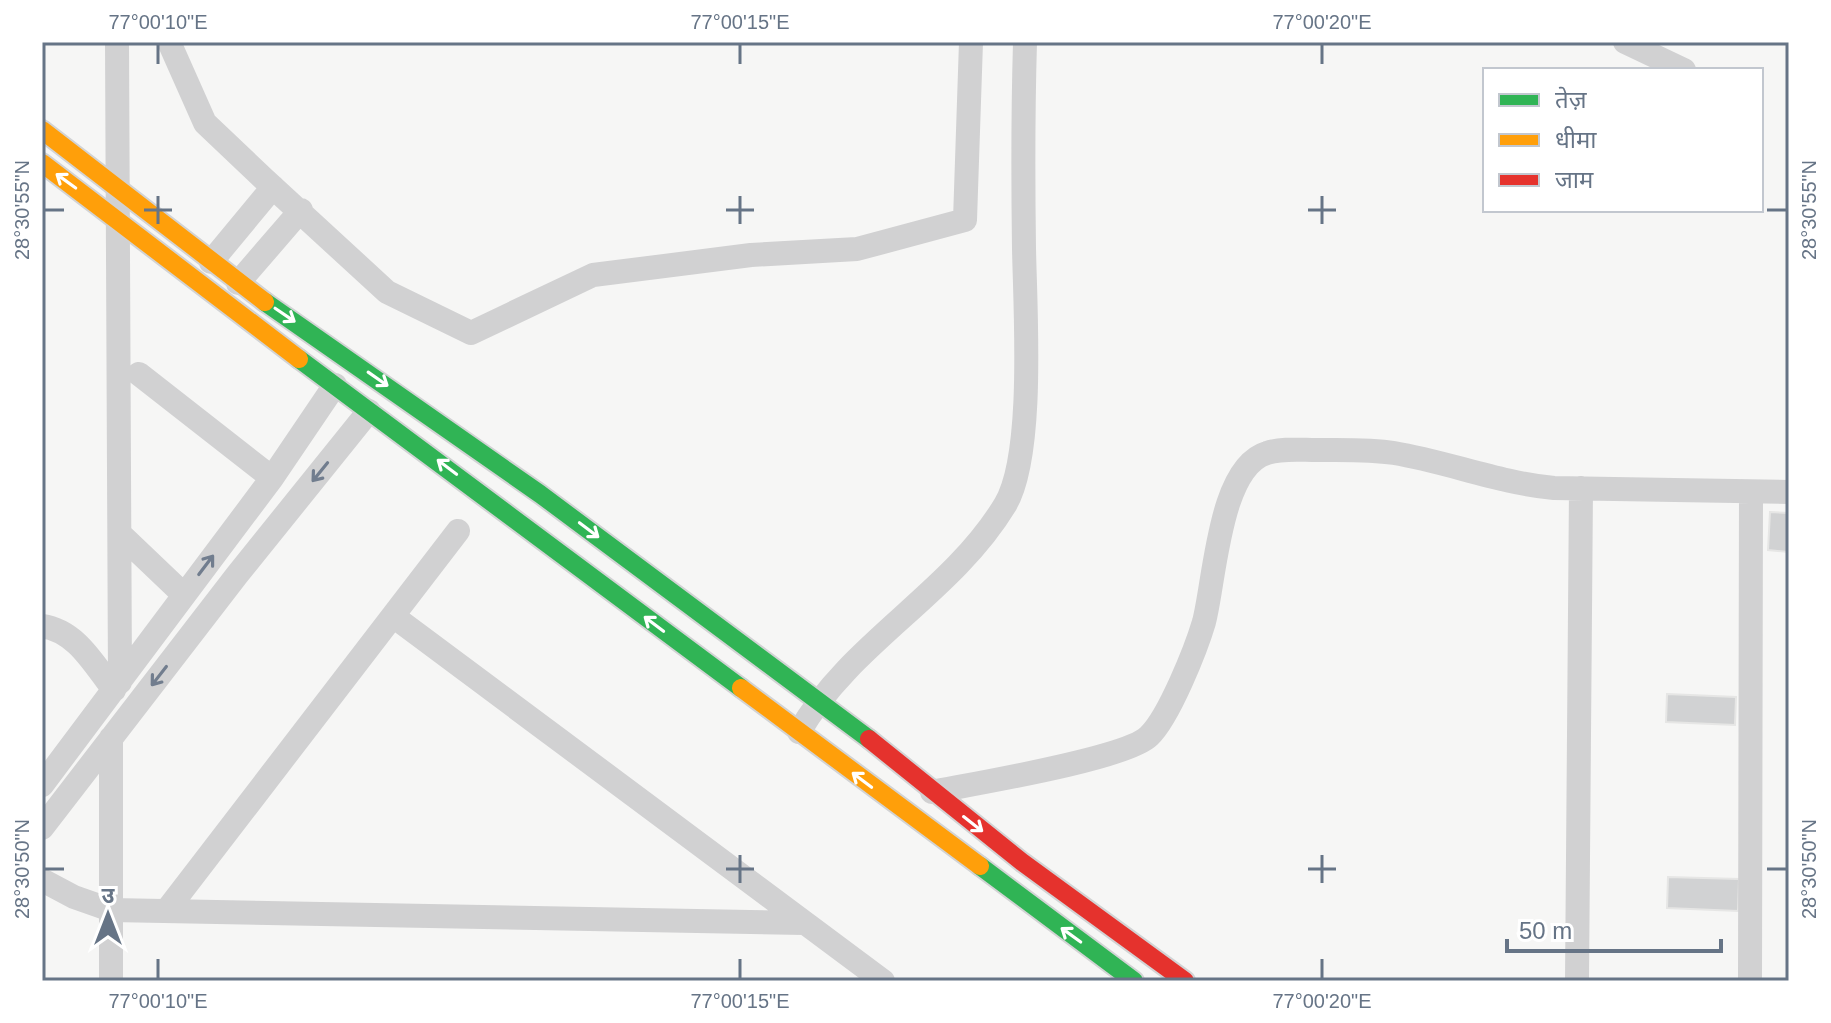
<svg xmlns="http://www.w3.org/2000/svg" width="1831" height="1023" viewBox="0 0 1831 1023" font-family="Helvetica,'Noto Sans Devanagari',sans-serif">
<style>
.building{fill:#d1d2d3;stroke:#e6e6e5;stroke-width:2}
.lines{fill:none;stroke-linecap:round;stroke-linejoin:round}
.fast-casing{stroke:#d2d3d4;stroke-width:22}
.slow-casing{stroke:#d2d3d4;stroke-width:22}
.jam-casing{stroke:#d2d3d4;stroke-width:22}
.street{stroke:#d1d1d2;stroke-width:24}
.fast{stroke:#30b455;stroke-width:18}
.slow{stroke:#ff9f0a;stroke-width:18}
.jam{stroke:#e5322d;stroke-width:18}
.oneway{stroke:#fff}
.oneway2{stroke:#717d8e}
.ticks{fill:none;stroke:#667486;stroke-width:3}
.neatline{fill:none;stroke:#667486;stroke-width:3}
.ticks-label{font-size:20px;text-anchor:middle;fill:#667486}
</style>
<rect width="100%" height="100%" fill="#f6f6f5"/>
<path class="building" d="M1770,512L1789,513V552L1768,550Z
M1667,694L1736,697L1735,725L1666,722Z
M1668,877L1739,879L1738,911L1667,908Z"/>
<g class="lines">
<defs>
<path id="fast" d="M265,302L540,494L869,739
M299,359L741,688
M980,866L1134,981"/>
<path id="slow" d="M42,130L265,302
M42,163L299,359
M741,688L980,866"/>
<path id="jam" d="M869,739L1022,862L1185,981"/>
</defs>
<use href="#fast" class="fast-casing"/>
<use href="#slow" class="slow-casing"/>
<use href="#jam" class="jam-casing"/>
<path class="street" d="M117,42L120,682
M169,42L205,123L264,179L387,292L471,333L593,275L751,255L857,249L965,220L971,42
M1625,42L1684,70
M211,262L273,187
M238,283L301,210
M139,374L272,478
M120,534L184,595
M393,616L883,981
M42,626C77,631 94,665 114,690
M799,732C851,642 951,594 1005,505C1035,456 1025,308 1024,248C1023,179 1023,111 1025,42
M42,785L272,478L335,385
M932,792C972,784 1126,759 1149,736C1169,717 1196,649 1204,622C1215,580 1219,467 1267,453C1281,448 1301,450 1316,450C1341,450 1369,449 1394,453C1448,462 1500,483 1554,488L1789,492
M42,828L237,575L369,411
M42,880L74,897L111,910L804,923
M167,910L458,531
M111,981V738
M1577,981L1581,488
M1750,981L1751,492"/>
<use href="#fast" class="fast"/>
<use href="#slow" class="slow"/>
<use href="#jam" class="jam"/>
</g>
<defs><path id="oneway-shaft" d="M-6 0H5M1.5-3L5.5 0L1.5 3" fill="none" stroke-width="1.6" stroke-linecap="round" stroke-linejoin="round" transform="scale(2)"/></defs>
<g class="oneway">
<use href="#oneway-shaft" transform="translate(66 181) rotate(-144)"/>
<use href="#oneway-shaft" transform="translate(285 315) rotate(34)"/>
<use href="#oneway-shaft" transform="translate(378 379) rotate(35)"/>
<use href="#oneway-shaft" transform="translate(447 467) rotate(-143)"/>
<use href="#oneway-shaft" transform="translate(589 530) rotate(37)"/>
<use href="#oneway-shaft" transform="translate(654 624) rotate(-143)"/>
<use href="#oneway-shaft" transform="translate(862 780) rotate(-143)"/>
<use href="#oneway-shaft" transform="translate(973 824) rotate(38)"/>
<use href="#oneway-shaft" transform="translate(1071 935) rotate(-144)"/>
</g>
<g class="oneway2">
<use href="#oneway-shaft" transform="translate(320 472) rotate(129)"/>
<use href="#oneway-shaft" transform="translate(206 565) rotate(-53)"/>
<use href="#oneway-shaft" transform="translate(159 676) rotate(128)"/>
</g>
<path class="ticks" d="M158,44V64M740,44V64M1322,44V64M158,196V224M740,196V224M1322,196V224M44,210H64M144,210H172M726,210H754M1308,210H1336M1767,210H1787M740,855V883M1322,855V883M44,869H64M726,869H754M1308,869H1336M1767,869H1787M158,959V979M740,959V979M1322,959V979"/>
<rect width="1831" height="1023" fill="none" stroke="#ffffff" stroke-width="88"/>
<rect x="1483" y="68" width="280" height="144" fill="#ffffff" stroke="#c2c7cf" stroke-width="2"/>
<rect x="1499" y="94" width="40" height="12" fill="#30b455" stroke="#c2c7cf" stroke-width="2"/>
<text x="1555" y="108" font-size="24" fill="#667486">तेज़</text>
<rect x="1499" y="134" width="40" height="12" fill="#ff9f0a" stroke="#c2c7cf" stroke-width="2"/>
<text x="1555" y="148" font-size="24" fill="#667486">धीमा</text>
<rect x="1499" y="174" width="40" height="12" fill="#e5322d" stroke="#c2c7cf" stroke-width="2"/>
<text x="1555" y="188" font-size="24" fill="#667486">जाम</text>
<g transform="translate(108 915)" stroke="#ffffff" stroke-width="6" paint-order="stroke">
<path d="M0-6L14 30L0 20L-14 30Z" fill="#667486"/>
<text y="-12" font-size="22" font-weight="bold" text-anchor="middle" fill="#667486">उ</text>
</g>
<path d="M1507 939v12h214v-12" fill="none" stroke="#667486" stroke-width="4"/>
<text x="1519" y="939" font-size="24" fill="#667486" stroke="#ffffff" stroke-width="6" paint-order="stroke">50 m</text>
<rect x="44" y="44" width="1743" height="935" class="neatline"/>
<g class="ticks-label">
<text x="158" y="29">77°00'10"E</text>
<text x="740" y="29">77°00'15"E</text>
<text x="1322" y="29">77°00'20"E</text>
<text transform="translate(22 210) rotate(-90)" y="7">28°30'55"N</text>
<text transform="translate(1809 210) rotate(-90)" y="7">28°30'55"N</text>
<text transform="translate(22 869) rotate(-90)" y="7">28°30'50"N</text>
<text transform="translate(1809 869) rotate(-90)" y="7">28°30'50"N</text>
<text x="158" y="1008">77°00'10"E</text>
<text x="740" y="1008">77°00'15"E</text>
<text x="1322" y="1008">77°00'20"E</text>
</g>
</svg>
